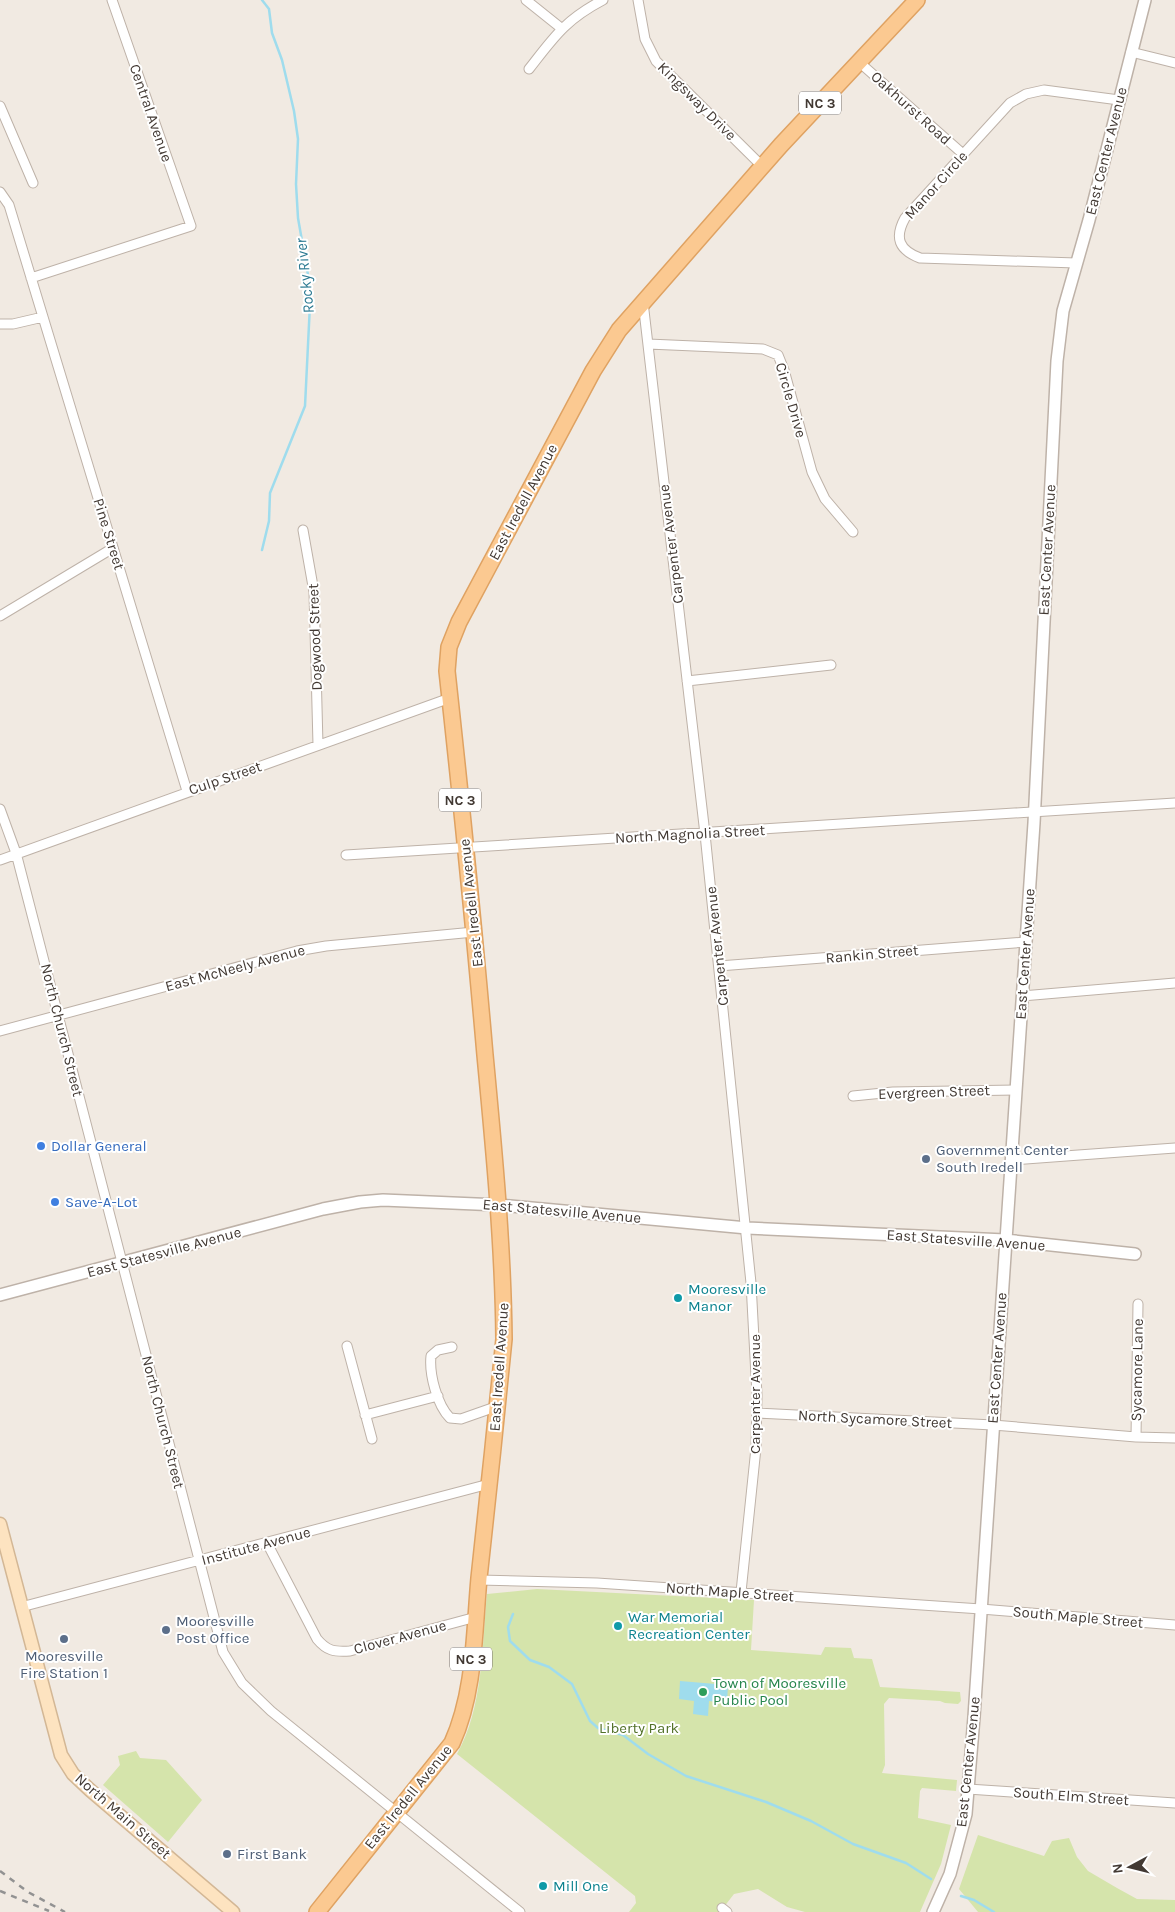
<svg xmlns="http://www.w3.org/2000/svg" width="1175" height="1912" viewBox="0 0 1175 1912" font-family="Karla,sans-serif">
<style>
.green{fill:#d5e4ab}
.water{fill:#9fdced}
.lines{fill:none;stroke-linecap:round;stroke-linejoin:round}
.stream{stroke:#9fdced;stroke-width:2.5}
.minor-casing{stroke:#beb2a8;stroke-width:11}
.tertiary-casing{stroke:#beb2a8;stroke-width:14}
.secondary-casing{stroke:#d3b795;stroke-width:15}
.primary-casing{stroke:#dfa262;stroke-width:18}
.minor{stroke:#fff;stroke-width:9}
.tertiary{stroke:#fff;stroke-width:11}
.secondary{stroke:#fde3c0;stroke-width:12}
.primary{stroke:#fbc991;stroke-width:15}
.rail{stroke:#929292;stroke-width:2.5;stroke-dasharray:6 6;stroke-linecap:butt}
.shop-dot{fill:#3f7fe0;stroke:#fff;stroke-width:2}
.service-dot{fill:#5c6f8a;stroke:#fff;stroke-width:2}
.culture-dot{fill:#0f9aa8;stroke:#fff;stroke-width:2}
.leisure-dot{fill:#2e9e5b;stroke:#fff;stroke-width:2}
.labels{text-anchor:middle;stroke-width:4;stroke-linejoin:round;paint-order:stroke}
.shield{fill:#fff;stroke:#7b7470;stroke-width:1}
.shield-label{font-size:14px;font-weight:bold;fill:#423933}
.street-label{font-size:15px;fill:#423933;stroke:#fff}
.shop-label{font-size:15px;fill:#366cbe;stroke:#fff;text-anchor:start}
.service-label{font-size:15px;fill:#4e5e75;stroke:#fff;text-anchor:start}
.culture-label{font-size:15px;fill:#0d838f;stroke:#fff;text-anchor:start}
.leisure-label{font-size:15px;fill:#27864d;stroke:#fff;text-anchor:start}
.park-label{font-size:15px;fill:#527129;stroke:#fff}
.water-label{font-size:16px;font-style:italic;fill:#2c7a92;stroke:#fff}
</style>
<rect width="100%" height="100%" fill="#f1eae2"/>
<path class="green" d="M537,1589L754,1600L751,1650L821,1655L825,1647L851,1648L854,1658L872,1659L880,1687L960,1692L961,1701L958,1704L945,1703L940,1701L889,1698L884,1704L885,1765L882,1773L957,1780L956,1791L922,1788L920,1791L918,1818L951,1825L941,1864L920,1912H805L787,1907L758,1889L734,1894L720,1912H629L636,1903L635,1896L457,1754C483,1709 482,1646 487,1594Z
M136,1751L140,1758L166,1760L202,1800L168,1842L103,1785L120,1765L118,1756Z
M978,1835L1044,1856L1052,1841L1069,1838L1077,1857L1088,1871L1117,1888L1137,1899L1175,1900V1912H978L959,1889Z"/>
<path class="water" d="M680,1681L728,1685L727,1703L709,1701L708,1716L693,1714L694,1701L679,1699Z"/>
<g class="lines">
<path class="stream" d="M262,550L269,521L270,493L305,406L310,304L308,275L298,218L296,184L298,139L294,111L282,60L272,33L269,9L262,0
M513,1614L508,1627L510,1641L530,1660L549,1667L572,1684L590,1721L598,1728L623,1735L648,1754L686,1776L766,1802L811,1821L853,1844L906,1863L931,1879
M961,1896L974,1900L994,1912"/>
<defs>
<path id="minor" d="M526,0L561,28
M638,0L645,39L656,61L762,166
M1131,52L1175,63
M859,62L963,154
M529,69C554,37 565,20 603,0
M0,106L33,183
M0,192L9,205L187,791
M1076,263L920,258C899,250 894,238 905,218L1010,103L1026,94L1044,90L1119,100
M31,278L191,226L112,0
M643,302L705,834L751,1283L757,1395L756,1448L741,1592
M0,324H13L43,317
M648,344L763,349L778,355L784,370L812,472L825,499L853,532
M303,530L314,592L318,745
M0,616L113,548
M687,681L831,665
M0,809L16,853L223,1652L242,1683L271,1711L520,1912
M346,855L1175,803
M0,860L450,698
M719,966L1026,942
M1022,996L1175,983
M0,1031L297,951L326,946L474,932
M853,1096L893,1092L1016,1090
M1011,1160L1175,1148
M347,1346L372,1439
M452,1347L438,1350L431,1356C429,1374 437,1405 450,1418L461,1419L498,1406
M757,1413L993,1425L1136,1437L1175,1438
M365,1415L438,1396
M1136,1437L1138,1304
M267,1543L317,1639C327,1651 334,1652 350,1651L476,1617
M479,1580L597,1583L981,1609L1175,1625
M21,1607L489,1484
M968,1789L1175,1803
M722,1908L727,1912"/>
<path id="tertiary" d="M0,1295L323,1209L360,1202L383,1200L499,1205L747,1228L1005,1240L1135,1254
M933,1912L950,1874L966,1814L974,1717L1034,823L1057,361L1063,311L1089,220L1145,0"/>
<path id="secondary" d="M0,1524L61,1755L73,1774L90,1790L233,1912"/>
<path id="primary" d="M317,1912L452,1743C475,1692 474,1633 479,1578C488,1498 496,1419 504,1339C503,1244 494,1150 485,1055C474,927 461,799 447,671L449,647L459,622L593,371L619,330L781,145L917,0"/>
</defs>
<use href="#minor" class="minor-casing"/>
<use href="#tertiary" class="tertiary-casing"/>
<use href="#secondary" class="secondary-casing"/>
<use href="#primary" class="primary-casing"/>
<use href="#minor" class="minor"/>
<use href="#tertiary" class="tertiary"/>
<use href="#secondary" class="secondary"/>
<use href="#primary" class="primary"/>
<path class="rail" d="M0,1871L28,1892L65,1912
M0,1891L49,1911"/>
</g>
<g class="shop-dot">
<circle cx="41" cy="1146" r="5"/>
<circle cx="55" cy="1202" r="5"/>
</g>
<g class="service-dot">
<circle cx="926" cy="1159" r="5"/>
<circle cx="166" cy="1630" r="5"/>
<circle cx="64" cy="1639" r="5"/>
<circle cx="227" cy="1854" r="5"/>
</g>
<g class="culture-dot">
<circle cx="678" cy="1298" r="5"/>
<circle cx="618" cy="1626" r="5"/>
<circle cx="543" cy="1886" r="5"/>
</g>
<circle class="leisure-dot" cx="703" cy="1692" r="5"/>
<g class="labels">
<g class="shield">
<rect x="799" y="91.5" width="42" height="23" rx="4"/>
<rect x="439" y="788.5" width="42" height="23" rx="4"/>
<rect x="450" y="1647.5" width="42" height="23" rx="4"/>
</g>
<g class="shield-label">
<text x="820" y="108">NC 3</text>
<text x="460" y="805">NC 3</text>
<text x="471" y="1664">NC 3</text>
</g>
<g class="street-label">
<text transform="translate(697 101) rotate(45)" y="5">Kingsway Drive</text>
<text transform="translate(911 108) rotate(42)" y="5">Oakhurst Road</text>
<text transform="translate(151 113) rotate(71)" y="5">Central Avenue</text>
<text transform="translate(1106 151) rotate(-76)" y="5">East Center Avenue</text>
<text transform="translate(936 185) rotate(-48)" y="5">Manor Circle</text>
<text transform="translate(791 400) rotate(74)" y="5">Circle Drive</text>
<text transform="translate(523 502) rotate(-62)" y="5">East Iredell Avenue</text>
<text transform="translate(109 534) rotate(73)" y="5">Pine Street</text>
<text transform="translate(671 544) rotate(-97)" y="5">Carpenter Avenue</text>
<text transform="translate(1047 550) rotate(-87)" y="5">East Center Avenue</text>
<text transform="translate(315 637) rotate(-92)" y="5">Dogwood Street</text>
<text transform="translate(225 778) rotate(-19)" y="5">Culp Street</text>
<text transform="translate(690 834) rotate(-3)" y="5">North Magnolia Street</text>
<text transform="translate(471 903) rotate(-96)" y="5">East Iredell Avenue</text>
<text transform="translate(717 946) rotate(-96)" y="5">Carpenter Avenue</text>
<text transform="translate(872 954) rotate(-5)" y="5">Rankin Street</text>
<text transform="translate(1025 954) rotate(-86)" y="5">East Center Avenue</text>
<text transform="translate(235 968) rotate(-15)" y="5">East McNeely Avenue</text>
<text transform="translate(62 1030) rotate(76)" y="5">North Church Street</text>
<text transform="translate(934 1092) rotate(-2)" y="5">Evergreen Street</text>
<text transform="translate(562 1211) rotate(5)" y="5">East Statesville Avenue</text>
<text transform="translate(966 1240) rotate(4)" y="5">East Statesville Avenue</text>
<text transform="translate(164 1252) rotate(-15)" y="5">East Statesville Avenue</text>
<text transform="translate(997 1358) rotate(-86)" y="5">East Center Avenue</text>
<text transform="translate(499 1367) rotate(-86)" y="5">East Iredell Avenue</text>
<text transform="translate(1137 1370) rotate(-89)" y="5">Sycamore Lane</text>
<text transform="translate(755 1394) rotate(-90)" y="5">Carpenter Avenue</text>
<text transform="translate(875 1419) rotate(3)" y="5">North Sycamore Street</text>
<text transform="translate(163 1422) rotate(76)" y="5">North Church Street</text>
<text transform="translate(256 1546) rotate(-15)" y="5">Institute Avenue</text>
<text transform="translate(730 1592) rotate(4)" y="5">North Maple Street</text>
<text transform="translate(1078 1617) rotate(5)" y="5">South Maple Street</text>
<text transform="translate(400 1637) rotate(-15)" y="5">Clover Avenue</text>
<text transform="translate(968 1762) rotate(-84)" y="5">East Center Avenue</text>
<text transform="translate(1071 1796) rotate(4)" y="5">South Elm Street</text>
<text transform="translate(408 1797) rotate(-51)" y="5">East Iredell Avenue</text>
<text transform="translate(123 1816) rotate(41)" y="5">North Main Street</text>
</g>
<g class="shop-label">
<text x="51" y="1151">Dollar General</text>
<text x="65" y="1207">Save-A-Lot</text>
</g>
<g class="service-label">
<text x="936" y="1155">Government Center<tspan x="936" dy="17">South Iredell</tspan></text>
<text x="176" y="1626">Mooresville<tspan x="176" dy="17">Post Office</tspan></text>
<text x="64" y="1661" text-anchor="middle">Mooresville<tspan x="64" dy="17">Fire Station 1</tspan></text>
<text x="237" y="1859">First Bank</text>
</g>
<g class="culture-label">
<text x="688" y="1294">Mooresville<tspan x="688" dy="17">Manor</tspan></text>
<text x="628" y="1622">War Memorial<tspan x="628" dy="17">Recreation Center</tspan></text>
<text x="553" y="1891">Mill One</text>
</g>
<g class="leisure-label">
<text x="713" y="1688">Town of Mooresville<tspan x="713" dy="17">Public Pool</tspan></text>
</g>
<g class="park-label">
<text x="639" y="1733">Liberty Park</text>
</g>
<g class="water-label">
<text transform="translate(304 276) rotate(-96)" y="6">Rocky River</text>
</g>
</g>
<g transform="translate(1130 1867) rotate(263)" stroke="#ffffff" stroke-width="4" paint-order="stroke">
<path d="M0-4L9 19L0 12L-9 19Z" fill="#423933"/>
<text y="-8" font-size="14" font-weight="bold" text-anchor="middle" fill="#423933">N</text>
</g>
</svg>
